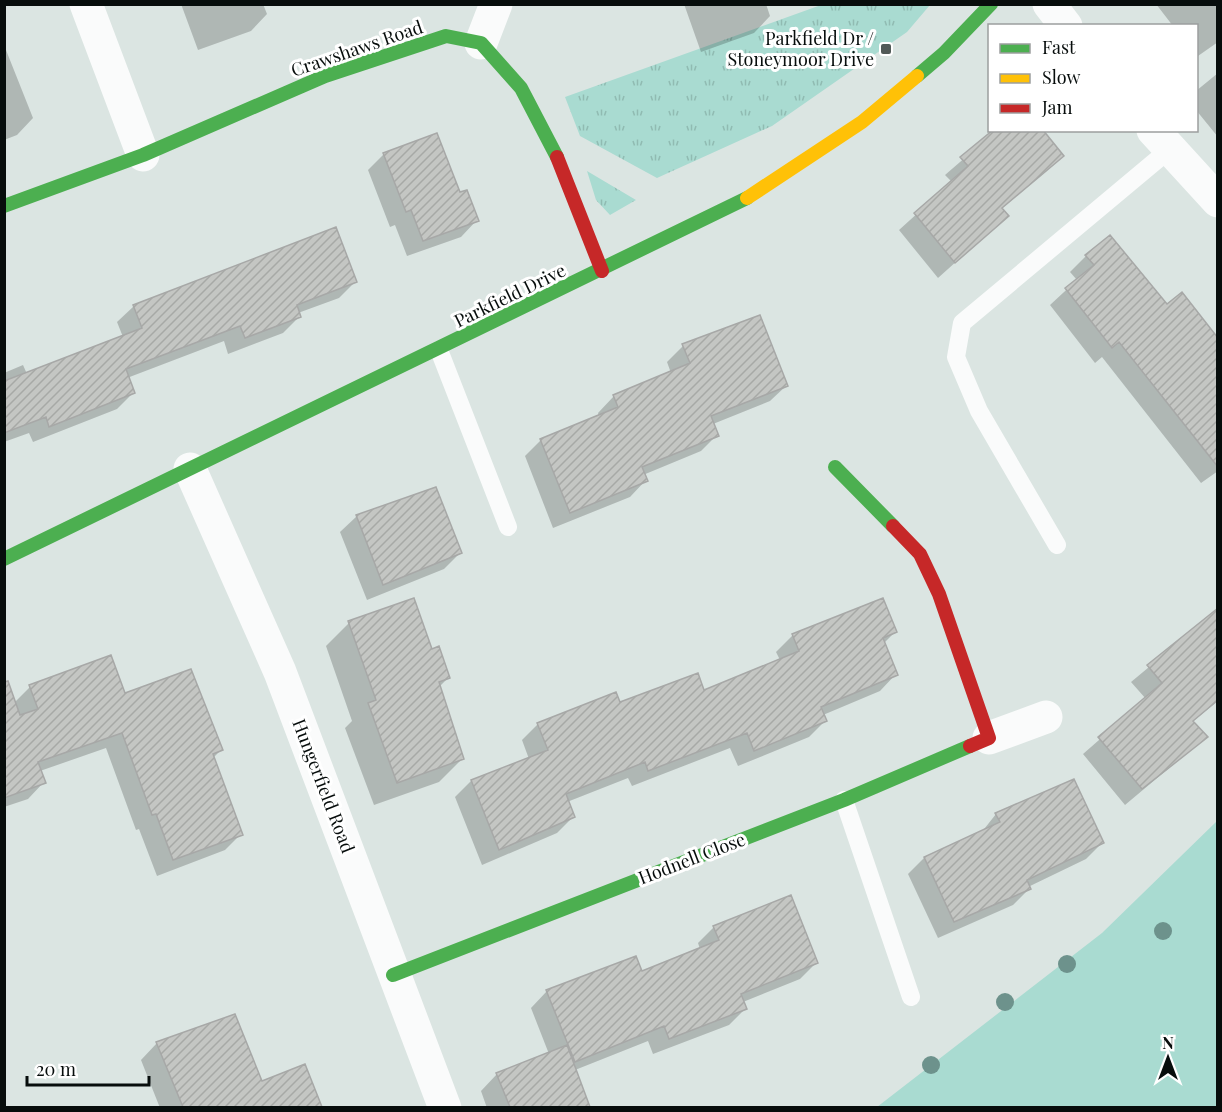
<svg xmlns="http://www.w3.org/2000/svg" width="1222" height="1112" viewBox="0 0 1222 1112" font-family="'Playfair Display',serif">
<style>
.grass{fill:url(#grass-tufts)}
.park{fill:#a9dbd1}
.shadow{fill:#0003}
.building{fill:url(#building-hatch);stroke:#a7a8a7;stroke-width:1.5}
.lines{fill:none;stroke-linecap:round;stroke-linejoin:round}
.lane{stroke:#fafbfb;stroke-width:18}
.street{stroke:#fafbfb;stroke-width:33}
.fast{stroke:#4caf50;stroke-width:14}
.slow{stroke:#ffc107;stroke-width:14}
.jam{stroke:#c62828;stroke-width:14}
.tree{fill:#6d928c}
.poi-dot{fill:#515957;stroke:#fff;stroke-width:2}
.labels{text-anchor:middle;stroke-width:6;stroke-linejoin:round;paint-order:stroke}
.poi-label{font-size:18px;fill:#070d0c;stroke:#fff;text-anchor:end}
.street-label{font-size:18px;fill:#070d0c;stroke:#fff}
</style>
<defs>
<pattern id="grass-tufts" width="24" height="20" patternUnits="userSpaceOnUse" patternTransform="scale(1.5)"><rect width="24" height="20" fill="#a9dbd1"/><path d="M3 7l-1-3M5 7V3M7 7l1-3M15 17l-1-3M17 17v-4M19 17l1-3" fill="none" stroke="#90bbb2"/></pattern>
<pattern id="building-hatch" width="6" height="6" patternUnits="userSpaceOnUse" patternTransform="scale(1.5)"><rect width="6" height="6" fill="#c4c6c3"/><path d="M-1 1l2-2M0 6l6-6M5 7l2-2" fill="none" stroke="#a7a9a6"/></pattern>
</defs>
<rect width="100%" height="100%" fill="#dbe5e2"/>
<path class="grass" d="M821,5H930L907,32L772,126L657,178L580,136L565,97Z
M587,171L636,200L610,215L596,200Z"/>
<path class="park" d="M1217,821V1107H877L1102,933Z"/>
<path class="shadow" d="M181,4H263L267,14L251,31L198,50Z
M684,4H766L770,16L754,33L701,52Z
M1156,4H1218V42L1198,56L1196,26H1173Z
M4,45L33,118L17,135L4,140Z
M1218,73V137L1196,110V91Z
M997,130L1062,156L1001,209L1007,216L938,278L899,230L952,182L945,175Z
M384,154L459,194L477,220L461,237L407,256L395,225L390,227L368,170Z
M1086,256L1167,306L1218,343V471L1201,483L1102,357L1095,363L1050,305L1077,280L1070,272Z
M355,282L339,298L298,313L300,316L283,333L228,354L224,341L127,378L133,393L117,409L33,442L29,433L4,442V373L23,365L27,374L123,337L117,322L134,306Z
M683,346L787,385L770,401L713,424L717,435L701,451L643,475L646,480L630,497L553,528L525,456L541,440L599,417L598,413L614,396L671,373L667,362Z
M357,516L460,553L444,569L367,600L340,532Z
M1214,613L1218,618V701L1192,722L1206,737L1125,805L1083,754L1146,699L1131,682Z
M349,623L431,651L448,678L439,687L462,759L439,782L374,805L345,728L352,721L326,646Z
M895,632L884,643L896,674L880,691L823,715L825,721L809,737L738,766L730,748L632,786L628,778L567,802L573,817L557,833L482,865L455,797L471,781L529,759L522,740L538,724L620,704L704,691L780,660L776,652L793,635Z
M30,687L124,695L221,750L213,758L241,834L225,850L157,876L139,829L136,830L106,748L40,771L44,782L28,799L4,807V723L14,703Z
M996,814L1102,843L1086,859L1028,887L1029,889L1013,905L938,938L908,874L924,858L981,833Z
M714,927L816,963L800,979L743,1002L745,1009L729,1025L653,1054L648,1041L575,1070L590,1108H487L481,1091L497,1074L549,1054L531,1008L547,991L641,973L700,949L698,943Z
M157,1043L261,1082L304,1066L321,1108H160L141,1060Z"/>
<path class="building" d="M993,130H1043L1064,156L1002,208L1009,216L955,263L914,213L968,166L960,157Z
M437,133L460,192L467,190L479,221L423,241L411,210L406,212L383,153Z
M336,227L357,282L297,305L301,317L245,338L240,326L126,369L135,393L49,427L46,417L4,433V381L142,328L133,305Z
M1110,235L1167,304L1182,292L1218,338V467L1119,342L1112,348L1065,288L1094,265L1085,255Z
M760,315L788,386L711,416L719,436L642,467L648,481L570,513L540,439L618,407L613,395L690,363L682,344Z
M436,487L462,553L383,585L356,515Z
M414,598L432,649L439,646L450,678L439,682L464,759L397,783L368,703L376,700L348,621Z
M883,598L897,632L883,638L898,675L821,707L827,721L754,751L747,733L648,771L645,762L566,794L575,817L499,850L471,780L548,750L537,723L616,692L620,702L698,673L704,690L799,651L792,634Z
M1218,608V700L1193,721L1208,737L1142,789L1098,737L1162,683L1147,665Z
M111,655L125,693L191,669L223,750L213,754L243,835L173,860L156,814L152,815L122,733L38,762L46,783L4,798V682L8,681L20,715L38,709L29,685Z
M1074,779L1104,843L1027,880L1031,889L954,922L924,857L1000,822L995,813Z
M791,895L818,963L741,994L747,1009L669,1039L664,1026L575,1062L546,990L636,956L642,971L719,940L713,926Z
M235,1014L262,1081L305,1064L322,1107H183L156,1042Z
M567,1045L590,1107H510L496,1073Z"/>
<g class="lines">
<path class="lane" d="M439,350L508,527
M1057,545L979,411L956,357L962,323L1170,149
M844,800L911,997"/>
<path class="street" d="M86,4L143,155
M1049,4L1066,26
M481,43L496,4
M1153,130L1218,201
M190,469L280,672L445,1108
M989,738L1046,717"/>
<path class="fast" d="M917,76L944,53L991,4
M4,206L143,155L325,76L446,36L481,43L521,88L557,157
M835,467L893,526
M4,559L747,198
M393,975L844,800L970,746"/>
<path class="slow" d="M747,198L862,122L917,76"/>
<path class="jam" d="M557,157L602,271
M893,526L920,554L939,594L989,738L970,746"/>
</g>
<g class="tree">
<circle cx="1163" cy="931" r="9"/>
<circle cx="1067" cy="964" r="9"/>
<circle cx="1005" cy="1002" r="9"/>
<circle cx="931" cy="1065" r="9"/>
</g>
<rect class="poi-dot" x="880" y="43" width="12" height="12" rx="3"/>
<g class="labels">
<g class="poi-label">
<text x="874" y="45">Parkfield Dr /<tspan x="874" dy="21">Stoneymoor Drive</tspan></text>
</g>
<g class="street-label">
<text transform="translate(357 49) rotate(-19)" y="6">Crawshaws Road</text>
<text transform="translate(510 296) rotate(-26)" y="6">Parkfield Drive</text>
<text transform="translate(323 786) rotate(69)" y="6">Hungerfield Road</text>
<text transform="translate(692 859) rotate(-21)" y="6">Hodnell Close</text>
</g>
</g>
<rect width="1222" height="1112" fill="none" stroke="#070d0c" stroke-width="12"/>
<rect x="988" y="24" width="210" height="108" fill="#ffffff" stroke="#9c9e9e" stroke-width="1.5"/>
<rect x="1000" y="44" width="30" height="9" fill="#4caf50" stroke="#9c9e9e" stroke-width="1.5"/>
<text x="1042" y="54" font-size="18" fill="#070d0c">Fast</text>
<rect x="1000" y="74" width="30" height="9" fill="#ffc107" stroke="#9c9e9e" stroke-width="1.5"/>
<text x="1042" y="84" font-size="18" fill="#070d0c">Slow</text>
<rect x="1000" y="104" width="30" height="9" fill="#c62828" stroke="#9c9e9e" stroke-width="1.5"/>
<text x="1042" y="114" font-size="18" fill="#070d0c">Jam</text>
<g transform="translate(1168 1058)" stroke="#ffffff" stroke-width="4.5" paint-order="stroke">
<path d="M0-4.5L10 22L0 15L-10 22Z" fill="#070d0c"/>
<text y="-9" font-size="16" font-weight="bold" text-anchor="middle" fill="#070d0c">N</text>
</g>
<path d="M27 1076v9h122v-9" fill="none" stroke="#070d0c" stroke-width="3"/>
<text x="36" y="1076" font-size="18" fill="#070d0c" stroke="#ffffff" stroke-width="4.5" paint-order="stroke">20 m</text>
</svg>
